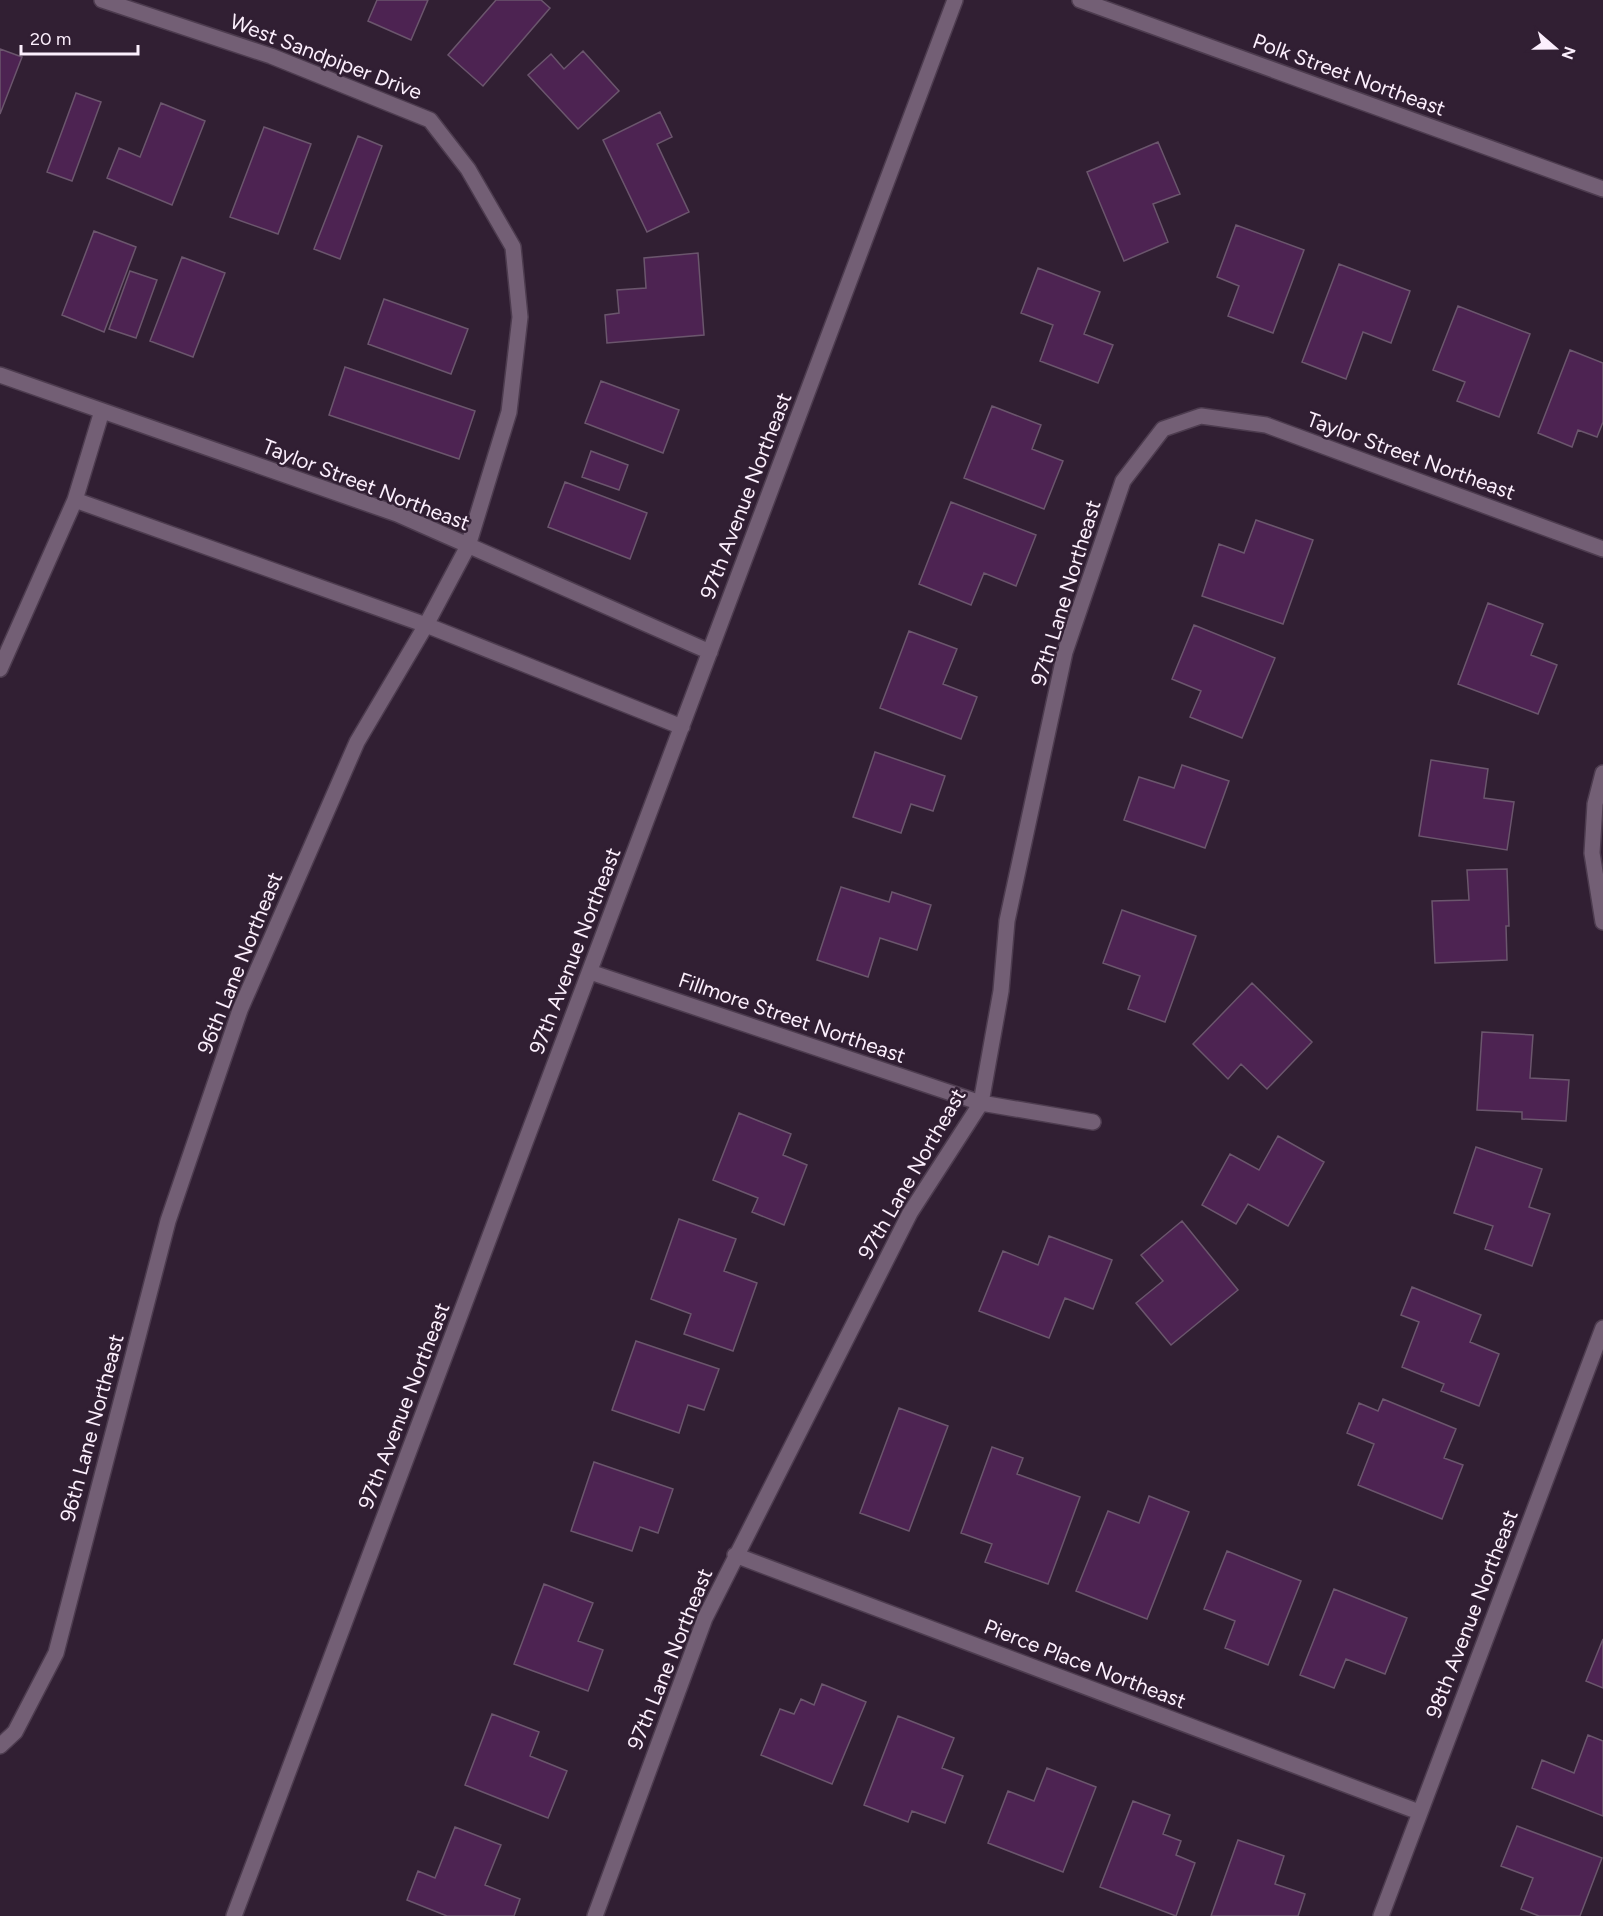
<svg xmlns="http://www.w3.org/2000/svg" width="1603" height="1916" viewBox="0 0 1603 1916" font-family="Figtree,sans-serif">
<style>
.building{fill:#4d2352;stroke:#6b566d;stroke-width:1.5}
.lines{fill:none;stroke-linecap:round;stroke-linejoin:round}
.minor-casing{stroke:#4d3c4f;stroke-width:18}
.tertiary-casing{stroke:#4d3c4f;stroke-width:18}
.minor{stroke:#735f75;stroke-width:15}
.tertiary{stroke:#735f75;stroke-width:15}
.labels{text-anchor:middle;stroke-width:5;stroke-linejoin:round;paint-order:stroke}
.street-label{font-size:21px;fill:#fceffd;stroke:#311f33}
</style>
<rect width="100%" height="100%" fill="#311f33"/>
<path class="building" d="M377,0H428L411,40L368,21Z
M496,0H541L550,8L483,86L448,55Z
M0,49L22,57L0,114Z
M583,51L619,91L578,129L528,75L551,54L564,69Z
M76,93L101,102L72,181L47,172Z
M161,103L205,121L172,205L107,178L119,148L140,157Z
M660,112L672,137L657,144L689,212L647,232L603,140Z
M264,127L311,144L278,234L230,217Z
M358,136L382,146L340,259L314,249Z
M1158,142L1180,194L1153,204L1168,242L1124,261L1087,172Z
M1236,225L1304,250L1273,333L1228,316L1239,286L1217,277Z
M94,231L136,247L104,332L62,315Z
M698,253L704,335L607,343L605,315L619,313L617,290L646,288L644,258Z
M182,257L225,273L193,357L150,341Z
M1339,264L1410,291L1391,343L1363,332L1346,379L1302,362Z
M1038,268L1100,292L1084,334L1113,345L1098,383L1040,361L1053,325L1021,313Z
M130,271L157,280L136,338L109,329Z
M384,299L468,329L451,374L368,344Z
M1458,306L1530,334L1499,417L1457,401L1465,382L1433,370Z
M1570,350L1603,363V422L1597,437L1578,430L1572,447L1538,433Z
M345,367L475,411L459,459L329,415Z
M601,381L679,410L663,453L585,423Z
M992,406L1041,425L1032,449L1063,461L1044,509L964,478Z
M591,451L628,465L619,490L582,477Z
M565,482L647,513L630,559L548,527Z
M951,502L1036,535L1016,586L984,573L971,605L919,584Z
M1256,520L1313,540L1283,624L1202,596L1219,544L1244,553Z
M1488,603L1543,624L1531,655L1557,665L1538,714L1458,684Z
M1194,625L1275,658L1242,738L1190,717L1201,691L1172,679Z
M909,631L957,649L943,684L977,697L961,739L880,708Z
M875,752L945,776L933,811L911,804L901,833L853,817Z
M1431,760L1488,769L1484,798L1514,802L1507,850L1419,836Z
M1182,765L1229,781L1205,848L1124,820L1139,777L1174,788Z
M1507,869L1509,926H1506L1507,960L1435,963L1432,901L1469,900L1467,870Z
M841,887L889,902L892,892L931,905L917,950L880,938L868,977L817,960Z
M1122,910L1196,936L1165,1022L1128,1009L1140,976L1103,963Z
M1252,983L1312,1042L1267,1089L1241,1064L1228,1079L1193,1044Z
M1482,1032L1533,1035L1530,1078L1569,1080L1566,1121L1522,1119V1112L1477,1110Z
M739,1113L791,1134L783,1155L807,1165L784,1225L752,1212L758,1198L713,1180Z
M1278,1136L1324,1162L1288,1226L1248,1204L1236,1224L1202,1205L1230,1154L1259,1170Z
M1476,1147L1542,1169L1529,1207L1550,1214L1532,1266L1485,1249L1493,1226L1454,1213Z
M679,1219L736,1239L724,1271L757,1283L733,1351L684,1334L691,1314L651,1299Z
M1182,1221L1238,1290L1171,1345L1136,1303L1163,1281L1141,1255Z
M1049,1236L1112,1260L1093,1309L1065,1298L1049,1338L979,1311L1003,1251L1038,1265Z
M1412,1287L1481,1315L1470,1342L1499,1354L1479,1406L1441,1391L1444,1384L1402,1367L1419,1322L1401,1315Z
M636,1341L719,1369L704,1410L688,1405L679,1433L612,1410Z
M1383,1399L1456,1429L1444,1458L1463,1465L1442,1519L1358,1485L1374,1444L1347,1433L1359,1403L1378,1411Z
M899,1408L948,1426L909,1531L860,1513Z
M992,1447L1023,1458L1017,1474L1080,1497L1048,1584L985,1562L992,1544L961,1533Z
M594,1462L673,1489L658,1533L640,1527L632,1551L571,1531Z
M1149,1496L1189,1512L1147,1619L1076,1591L1108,1511L1139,1523Z
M1227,1551L1301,1581L1268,1665L1225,1648L1235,1621L1204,1609Z
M544,1584L593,1603L578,1641L603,1650L588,1691L514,1664Z
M1334,1589L1407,1618L1385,1674L1346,1659L1334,1688L1300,1675Z
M1603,1639V1688L1586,1681Z
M822,1684L866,1702L832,1784L761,1755L780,1709L794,1714L801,1699L814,1705Z
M492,1714L539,1732L530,1756L567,1771L548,1818L465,1785Z
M898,1716L954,1738L942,1768L963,1776L945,1823L912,1811L908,1822L864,1805Z
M1588,1735L1603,1741V1816L1532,1788L1542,1760L1574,1773Z
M1047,1768L1096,1787L1063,1872L988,1843L1008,1791L1034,1801Z
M1133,1801L1170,1815L1163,1834L1181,1841L1176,1855L1195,1863L1176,1916L1100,1887Z
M1517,1826L1602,1858L1580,1916H1539L1521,1909L1533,1878L1501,1866Z
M455,1827L501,1845L485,1885L520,1899L514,1916H447L407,1900L418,1871L435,1878Z
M1238,1840L1284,1856L1275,1884L1305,1894L1298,1916H1211Z"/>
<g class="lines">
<defs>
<path id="minor" d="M0,375L397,514L710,652
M75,500L426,625L682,727
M0,669L75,500L102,411
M1603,773L1595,804L1592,853L1603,922
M590,972L981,1103L1093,1122
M735,1555L1419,1812
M0,1746L15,1732L56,1653L168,1221L240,1010L357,742L426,625L468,546L509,412L520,317L513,247L468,169L430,120L271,56L102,0
M234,1916L955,0
M595,1916L705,1618L910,1213L981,1103L1001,991L1007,921L1065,652L1123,481L1163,429L1201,416L1266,425L1603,549
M1381,1916L1603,1328"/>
<path id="tertiary" d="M1080,0L1603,189"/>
</defs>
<use href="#minor" class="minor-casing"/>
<use href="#tertiary" class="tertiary-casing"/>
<use href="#minor" class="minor"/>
<use href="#tertiary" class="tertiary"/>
</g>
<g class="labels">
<g class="street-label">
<text transform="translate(326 57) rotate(21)" y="7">West Sandpiper Drive</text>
<text transform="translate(1349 75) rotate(20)" y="7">Polk Street Northeast</text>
<text transform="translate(1411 456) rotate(20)" y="7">Taylor Street Northeast</text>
<text transform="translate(366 485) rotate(21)" y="7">Taylor Street Northeast</text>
<text transform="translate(746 496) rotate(-69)" y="7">97th Avenue Northeast</text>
<text transform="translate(1066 593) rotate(-73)" y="7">97th Lane Northeast</text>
<text transform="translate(575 951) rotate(-69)" y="7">97th Avenue Northeast</text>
<text transform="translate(240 963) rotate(-68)" y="7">96th Lane Northeast</text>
<text transform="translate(792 1018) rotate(19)" y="7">Fillmore Street Northeast</text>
<text transform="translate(912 1174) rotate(-60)" y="7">97th Lane Northeast</text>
<text transform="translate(404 1406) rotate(-69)" y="7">97th Avenue Northeast</text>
<text transform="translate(92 1428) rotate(-75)" y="7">96th Lane Northeast</text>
<text transform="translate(1472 1614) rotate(-69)" y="7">98th Avenue Northeast</text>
<text transform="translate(670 1659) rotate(-68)" y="7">97th Lane Northeast</text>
<text transform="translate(1085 1664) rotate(21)" y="7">Pierce Place Northeast</text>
</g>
</g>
<g transform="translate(1555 48) rotate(110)" stroke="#311f33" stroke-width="4.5" paint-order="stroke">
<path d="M0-4.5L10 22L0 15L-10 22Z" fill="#fceffd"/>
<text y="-9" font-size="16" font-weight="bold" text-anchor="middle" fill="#fceffd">N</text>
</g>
<path d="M21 45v9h117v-9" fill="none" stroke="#fceffd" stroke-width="3"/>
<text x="30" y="45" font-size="18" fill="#fceffd" stroke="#311f33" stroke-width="4.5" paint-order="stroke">20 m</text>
</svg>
